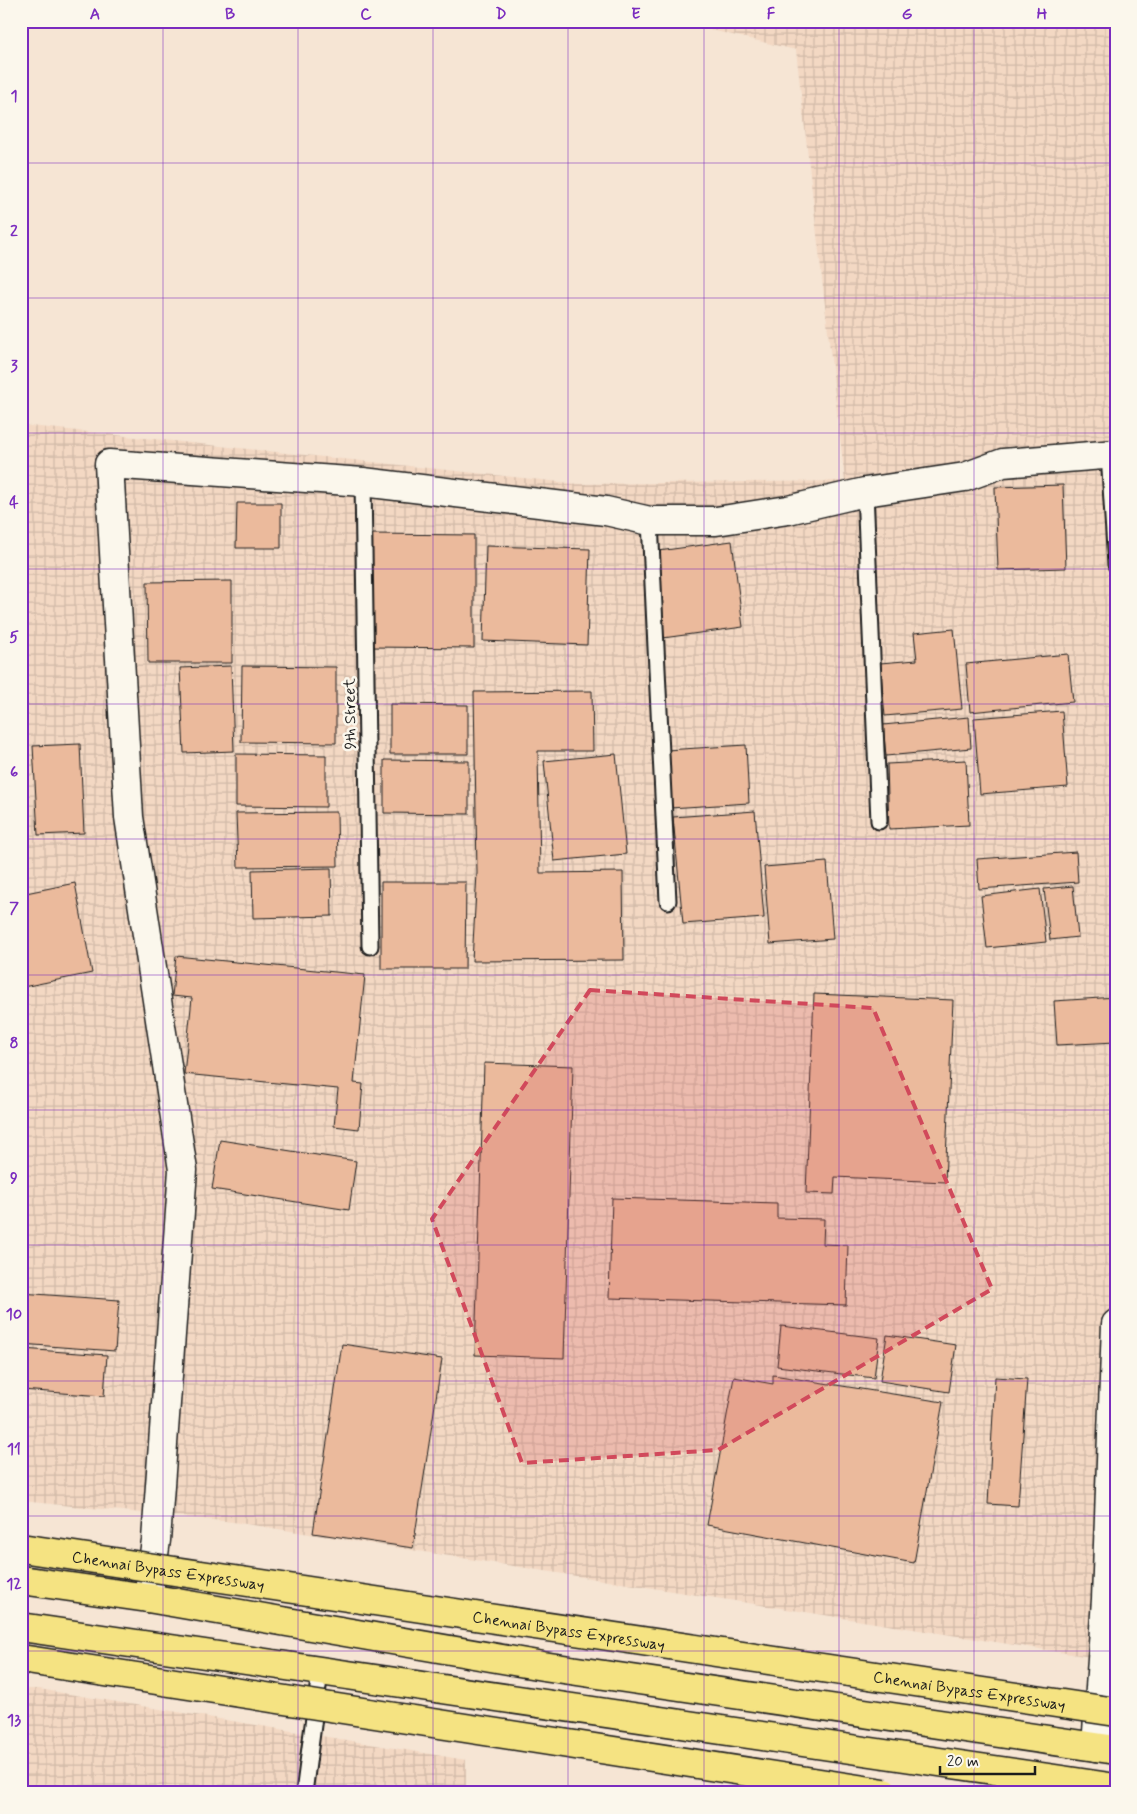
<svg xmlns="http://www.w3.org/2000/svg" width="1137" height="1814" viewBox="0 0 1137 1814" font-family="Mynerve,sans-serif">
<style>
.industrial{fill:url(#industrial-grid)}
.building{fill:#ebba9c;stroke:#1c1c1c}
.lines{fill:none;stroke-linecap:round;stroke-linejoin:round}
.service-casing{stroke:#1c1c1c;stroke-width:19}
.minor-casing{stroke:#1c1c1c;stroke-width:31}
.primary-casing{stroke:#1c1c1c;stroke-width:31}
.service{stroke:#fbf7ec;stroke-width:15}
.minor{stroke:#fbf7ec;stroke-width:28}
.primary{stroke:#f5e382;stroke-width:28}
.trunk-bridge-casing{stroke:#1c1c1c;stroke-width:31;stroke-linecap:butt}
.trunk-bridge{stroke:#f5e382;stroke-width:28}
.marked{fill:#d1495b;fill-opacity:0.2;stroke:#d1495b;stroke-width:4;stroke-dasharray:10 6;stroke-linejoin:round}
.grid{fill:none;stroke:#7b2cbf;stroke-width:1;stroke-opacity:0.55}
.labels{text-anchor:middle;stroke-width:5;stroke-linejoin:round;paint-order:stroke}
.street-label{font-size:16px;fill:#1c1c1c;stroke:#fbf7ec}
.neatline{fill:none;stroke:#7b2cbf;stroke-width:2}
.grid-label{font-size:16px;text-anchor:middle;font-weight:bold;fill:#7b2cbf}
</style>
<defs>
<pattern id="industrial-grid" width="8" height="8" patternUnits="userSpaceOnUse" patternTransform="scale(1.25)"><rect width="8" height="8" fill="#f3d8c3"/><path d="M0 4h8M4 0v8" fill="none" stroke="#d0b9a7"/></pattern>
</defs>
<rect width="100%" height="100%" fill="#f6e5d4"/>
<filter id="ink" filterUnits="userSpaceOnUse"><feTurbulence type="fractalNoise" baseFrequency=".02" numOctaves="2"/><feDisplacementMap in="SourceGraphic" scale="10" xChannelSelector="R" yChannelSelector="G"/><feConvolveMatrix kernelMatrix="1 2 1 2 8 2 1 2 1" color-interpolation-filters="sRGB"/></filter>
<g filter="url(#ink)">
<path class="industrial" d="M673,21H1116V1661L233,1522L21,1501V425L579,484L845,481L796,50Z
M21,1689H39L466,1760V1793H21Z"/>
<path class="building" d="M1063,485L1066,568L998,570L995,487Z
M237,503H281V548H236Z
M370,534L474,535V648L369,647Z
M732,541L743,627L663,638L651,552Z
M486,546L590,549L587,645L483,641Z
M232,581V663H148L147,582Z
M954,629L962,709L885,716L880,663L917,660L914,633Z
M1068,654L1073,702L970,712L966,664Z
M231,666L234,751L184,753L180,668Z
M242,666L336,667V743L241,742Z
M592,691L593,751H538L540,873L623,872L624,960L472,961L477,873L474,692Z
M390,704L468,705V754H390Z
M1062,711L1068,787L980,794L974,718Z
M969,717L971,748L886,756L883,725Z
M80,744L84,833L38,835L33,746Z
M746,745L749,803L670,808L666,750Z
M236,754L326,755V807L236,806Z
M616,754L626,854L554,861L544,761Z
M384,760L469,761V814L384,813Z
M966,760L969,825L889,829L887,764Z
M755,811L764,918L683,924L673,817Z
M337,812L338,866L238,867L236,813Z
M1076,852L1078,882L979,889L977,859Z
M827,862L833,939L770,944L764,867Z
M331,868L332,916L253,918L252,870Z
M381,882H466L465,969H381Z
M75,883L92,973L23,987L21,975V894Z
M1073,886L1078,937L1050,940L1044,889Z
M1040,889L1046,942L987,948L981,896Z
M176,956L365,975L354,1083L363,1084L359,1129L334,1126L338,1089L184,1074L192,998L172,996Z
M814,994L953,1000L945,1182L835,1177L834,1194L806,1193Z
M1116,997V1042L1057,1045L1054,1001Z
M484,1063L573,1066L564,1358L475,1355Z
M220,1140L356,1161L349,1210L212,1189Z
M612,1198L777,1203V1218L824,1219L823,1244L848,1245L846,1305L609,1298Z
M21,1293L119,1300L115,1351L21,1344Z
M781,1326L879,1338L874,1378L777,1366Z
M887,1335L956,1345L949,1392L880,1381Z
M342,1344L442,1359L413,1548L313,1533Z
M22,1349L107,1355L104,1396L21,1390Z
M773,1375L943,1402L914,1563L707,1525L734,1377L773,1384Z
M995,1377L1027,1379L1018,1506L988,1504Z
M21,1729L25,1730L21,1761Z"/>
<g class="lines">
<defs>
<path id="service" d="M1109,454L1116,565
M363,482L370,946
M865,492L879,821
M650,521L668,901
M304,1793L320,1672"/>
<path id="minor" d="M148,1598L156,1540L183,1170L129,817L109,464L363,482L606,511L650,521H716L788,510L865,492L965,477L1003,463L1116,454
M1096,1747L1106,1599L1116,1324"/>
<path id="primary" d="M21,1580L148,1598L543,1666L1116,1750
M21,1627L1116,1788"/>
</defs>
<use href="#service" class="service-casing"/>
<use href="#minor" class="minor-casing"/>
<use href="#primary" class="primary-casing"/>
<use href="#service" class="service"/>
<use href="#minor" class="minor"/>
<use href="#primary" class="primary"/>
<defs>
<g id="trunk-bridge">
<path id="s1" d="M21,1548L1116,1712"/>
<path d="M21,1659L884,1793"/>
</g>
</defs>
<use href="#trunk-bridge" class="trunk-bridge-casing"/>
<use href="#trunk-bridge" class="trunk-bridge"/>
</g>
</g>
<path class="marked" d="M590,990L873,1008L992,1289L718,1450L522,1463L432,1219Z"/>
<path class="grid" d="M163,21V1793M298,21V1793M433,21V1793M568,21V1793M704,21V1793M839,21V1793M974,21V1793M21,163H1116M21,298H1116M21,433H1116M21,569H1116M21,704H1116M21,839H1116M21,975H1116M21,1110H1116M21,1245H1116M21,1381H1116M21,1516H1116M21,1651H1116"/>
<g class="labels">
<g class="street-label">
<text transform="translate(349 714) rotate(-91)" y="6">9th Street</text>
<text dy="6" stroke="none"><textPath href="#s1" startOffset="149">Chennai Bypass Expressway</textPath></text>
<text dy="6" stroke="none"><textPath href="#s1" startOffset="554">Chennai Bypass Expressway</textPath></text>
<text dy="6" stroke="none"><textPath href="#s1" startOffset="959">Chennai Bypass Expressway</textPath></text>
</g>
</g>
<rect width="1137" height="1814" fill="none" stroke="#fbf7ec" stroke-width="55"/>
<path d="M940 1766v8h95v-8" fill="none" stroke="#1c1c1c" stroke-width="2.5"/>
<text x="947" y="1766" font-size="15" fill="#1c1c1c" stroke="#fbf7ec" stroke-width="4" paint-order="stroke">20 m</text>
<rect x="28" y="28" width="1082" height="1758" class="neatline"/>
<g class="grid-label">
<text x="95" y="19">A</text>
<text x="230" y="19">B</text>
<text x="366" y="19">C</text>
<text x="501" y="19">D</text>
<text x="636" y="19">E</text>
<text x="771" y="19">F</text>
<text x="907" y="19">G</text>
<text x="1042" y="19">H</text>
<text x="14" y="101">1</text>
<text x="14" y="236">2</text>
<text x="14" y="371">3</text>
<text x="14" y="507">4</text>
<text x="14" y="642">5</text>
<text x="14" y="777">6</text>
<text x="14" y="913">7</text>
<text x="14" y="1048">8</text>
<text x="14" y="1183">9</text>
<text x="14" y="1319">10</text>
<text x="14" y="1454">11</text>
<text x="14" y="1589">12</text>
<text x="14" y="1725">13</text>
</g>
</svg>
